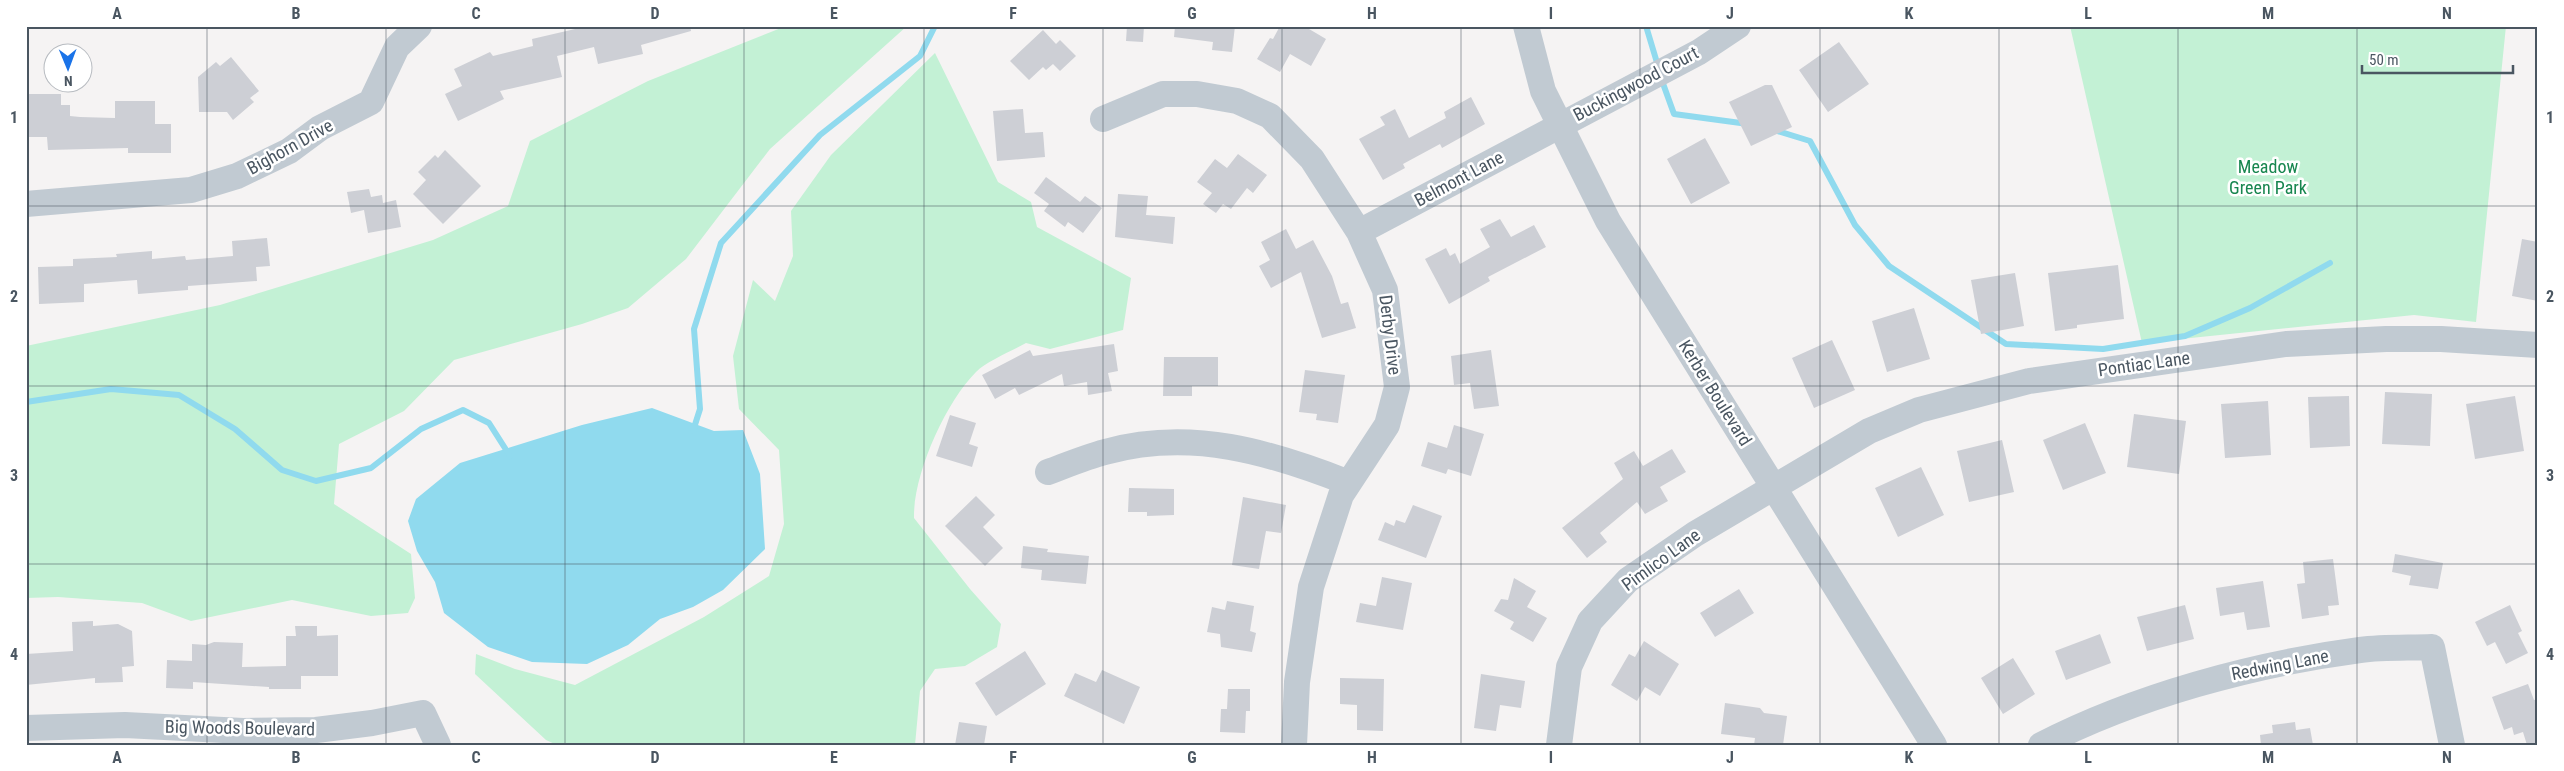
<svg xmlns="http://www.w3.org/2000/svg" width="2564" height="771" viewBox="0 0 2564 771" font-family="'Roboto Condensed',sans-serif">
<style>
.green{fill:#c3f1d5}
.water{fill:#90daee}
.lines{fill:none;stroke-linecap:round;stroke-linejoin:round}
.stream{stroke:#90daee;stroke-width:6}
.building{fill:#cdcfd5}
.minor{stroke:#c1cad2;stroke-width:26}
.grid{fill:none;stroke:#4a5661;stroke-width:1;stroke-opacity:0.55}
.labels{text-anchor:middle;stroke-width:5;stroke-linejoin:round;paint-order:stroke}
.street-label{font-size:18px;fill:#4a5661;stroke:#fff}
.park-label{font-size:18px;fill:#17864f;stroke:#fff}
.neatline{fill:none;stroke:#4a5661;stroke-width:2}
.grid-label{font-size:16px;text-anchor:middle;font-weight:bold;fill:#4a5661}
</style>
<rect width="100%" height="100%" fill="#f5f3f3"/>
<path class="green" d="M786,26H907L770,149L686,259L628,308L582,324L454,360L404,411L339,444L334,504L411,554L415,598L408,613L371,616L292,600L191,621L142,603L58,597L26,598V346L220,305L433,240L508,206L530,141L648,81Z
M2070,26H2506L2476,322L2414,315L2142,343Z
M935,53L998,182L1031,202L1037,227L1131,278L1123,330L1050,349L1026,343C1012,351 987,361 976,372C945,403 913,475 914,518L970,589L1001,624L997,647L965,666L935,669L920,691L915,745H557L546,740L475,674L476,654L515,669L575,685L704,617L769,576L784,524L779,450L739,409L733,356L753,280L775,301L793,256L791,211L831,155Z"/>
<path class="water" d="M652,408L714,431L743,430L760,474L765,549L723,590L693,607L660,619L628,645L587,664L532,662L488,647L444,613L435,582L417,551L408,521L416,499L460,463L582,425Z"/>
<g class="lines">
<path class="stream" d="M1646,26L1658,66
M1661,78L1674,114L1748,124
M1774,130L1810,141L1855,225L1889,266L2006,344L2103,349L2185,336L2250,308L2330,263
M26,402L111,389L179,395L235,429L282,470L316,481L371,468L421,429L463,410L489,423L510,456
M693,431L700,409L694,329L721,243L820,135L920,56L935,26"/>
</g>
<path class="building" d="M588,26H624V29L637,26H690L691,31L641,45L643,54L598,64L594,47L557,56L562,77L500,91L504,99L458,121L445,94L462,86L454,69L490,52L493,56L533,46L532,39Z
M1127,26H1144L1143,42L1126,41Z
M1175,26H1235L1232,52L1212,50L1213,42L1174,37Z
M1280,26H1304L1326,39L1311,66L1290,54L1280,72L1257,59L1270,38L1273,39Z
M1043,30L1056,44L1060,40L1076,56L1060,71L1053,64L1046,70L1043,67L1029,80L1010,61Z
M1839,42L1869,84L1828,112L1799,70Z
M231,57L259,91L250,98L254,102L233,120L227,112H199L198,77L216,62L220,66Z
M1765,85H1772L1792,127L1751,146L1729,102Z
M26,94H61V105H70V116L80,117L115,118V101H155V124H171V153H128V148L48,150L47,137H26Z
M1471,97L1485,124L1442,148L1440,144L1403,164L1405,168L1383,180L1359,139L1385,125L1380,117L1395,109L1409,138L1446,118L1444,112Z
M1023,109L1025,133L1043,132L1045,157L997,161L993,111Z
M1705,138L1730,183L1691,204L1667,159Z
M445,150L481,186L443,224L413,194L426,180L418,172L435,155L438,158Z
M1238,154L1267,175L1253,193L1247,188L1231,209L1223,204L1216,213L1203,204L1212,193L1197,182L1215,159L1227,168Z
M1046,177L1080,202L1085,196L1102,208L1083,233L1068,222L1065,227L1044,211L1049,204L1034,193Z
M369,189L371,197L382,195L383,203L396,200L401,227L368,233L364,210L351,213L347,192Z
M1118,194L1148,196L1146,215L1175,217L1173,244L1115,237Z
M1500,219L1511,237L1534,225L1546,247L1488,277L1490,281L1449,304L1425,259L1446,248L1450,256L1455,253L1460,264L1490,247L1480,229Z
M1286,229L1296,249L1313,240L1332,276L1341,304L1348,302L1356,328L1322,338L1301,272L1271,288L1259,266L1270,260L1261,242Z
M267,238L270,266L256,267L257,281L188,286V290L138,294L137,280L84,284V302L39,304L38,267L73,266V259L117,257L116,254L152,251V259L185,256L186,260L233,256L232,241Z
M2522,239L2538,242V301L2512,296Z
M2118,265L2124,319L2077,325V328L2055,331L2048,273Z
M2015,273L2024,326L1981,334L1971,280Z
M1914,308L1930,359L1887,372L1872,321Z
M1832,340L1855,390L1814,408L1792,358Z
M1114,344L1118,371L1108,373L1112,391L1088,395L1087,382L1064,386L1062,374L1019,395L1015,388L995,399L982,375L1030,350L1033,356Z
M1491,350L1499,406L1474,409L1470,383L1454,385L1451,356Z
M1164,357H1218V386H1192V396H1163Z
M1305,370L1345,375L1338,423L1316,420L1317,414L1299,412Z
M2385,392L2432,394L2430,446L2382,444Z
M2349,396L2350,446L2310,448L2308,397Z
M2515,396L2524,451L2475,459L2466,404Z
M2268,401L2271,455L2225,458L2221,404Z
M2134,414L2186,421L2179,474L2127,467Z
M950,415L976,423L969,444L978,447L972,467L936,456Z
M2085,423L2106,473L2063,490L2043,440Z
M1454,425L1484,434L1471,476L1448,469L1446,474L1421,466L1428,442L1447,448Z
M2002,440L2014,492L1969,502L1957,451Z
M1672,449L1686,472L1660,487L1668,501L1645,514L1637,502L1600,533L1607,542L1587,558L1562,528L1623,479L1614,463L1634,451L1643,466Z
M1921,467L1944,515L1898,537L1875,488Z
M1129,488L1174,489V515L1147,516V512H1128Z
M976,496L995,515L983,527L1003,548L985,566L945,526Z
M1243,497L1286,505L1281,533L1266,531L1259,569L1232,565Z
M1413,505L1442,516L1426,558L1378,540L1385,522L1394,526L1396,520L1405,523Z
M1023,546L1048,549L1047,552L1089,556L1086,584L1041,580L1042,570L1021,568Z
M2395,554L2443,563L2438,589L2409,585L2411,576L2392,572Z
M2333,559L2339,605L2328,606L2329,615L2302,619L2297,584L2305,583L2303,562Z
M1382,577L1412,583L1403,630L1356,622L1360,603L1376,606Z
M1514,578L1536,591L1527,607L1547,618L1533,642L1510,629L1514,622L1494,611L1501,599L1508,600Z
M2263,581L2270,627L2247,630L2244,612L2220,616L2216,588Z
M1739,589L1754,613L1715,637L1700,613Z
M1227,601L1254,606L1250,631L1256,633L1252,652L1221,647L1220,634L1207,632L1212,607L1225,610Z
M2185,605L2194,639L2147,651L2137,617Z
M2510,605L2522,631L2518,633L2528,653L2506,664L2495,642L2487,646L2475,622Z
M93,621V626L118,624L132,631L134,666L122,667L123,682L95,683V678L26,685V654L73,651L72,622Z
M295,626H317V636L338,635V676H301V689H269V687L193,682V689L166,688L167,660L192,661V644L206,645L214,642L243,643L242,667L286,666V636H296Z
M2100,634L2111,663L2066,680L2055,651Z
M1644,641L1679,664L1660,696L1645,687L1637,701L1611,685L1629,654L1635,657Z
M1025,651L1046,684L996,716L975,683Z
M2013,658L2035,694L2003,714L1981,678Z
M1102,670L1140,687L1124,724L1064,696L1075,673L1096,682Z
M1481,674L1525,681L1521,708L1500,705L1496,731L1474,728Z
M1340,678L1384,679L1383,731L1357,730V705L1340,704Z
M2528,684L2534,700L2538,699V745H2527L2523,732L2514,735L2512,727L2504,730L2492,697Z
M1228,689H1250V711H1246L1245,733L1220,732L1221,709H1227Z
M1725,703L1760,708L1764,713L1787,716L1783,745H1754L1755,738L1721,734Z
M959,722L987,726L984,745H955Z
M2295,722L2296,730L2310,728L2313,745H2261L2260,735L2273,733L2272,725Z"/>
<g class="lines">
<path class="minor" d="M1526,26L1543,91L1608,221L1934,745
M1103,119L1163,94H1197L1237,101L1270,116L1312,159L1359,232L1385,290L1397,387L1387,425L1341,495L1311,587L1297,682L1294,745
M26,204L191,190L237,176L289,151L320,128L371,102L397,47L419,26
M1359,232L1699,52L1738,26
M1048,472C1067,465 1086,457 1105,452C1191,428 1270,452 1349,483
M26,728L125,725L243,731L316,730L372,723L423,713L438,745
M1559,745L1569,667L1590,621L1628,580L1695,534L1869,431L1919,410L2029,381L2286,344L2386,339H2441L2538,345
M2041,745C2136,696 2254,664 2360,650C2383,647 2408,648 2432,647L2452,745"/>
</g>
<path class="grid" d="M207,26V745M386,26V745M565,26V745M744,26V745M924,26V745M1103,26V745M1282,26V745M1461,26V745M1640,26V745M1820,26V745M1999,26V745M2178,26V745M2357,26V745M26,206H2538M26,386H2538M26,564H2538"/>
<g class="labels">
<g class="street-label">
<text transform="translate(1636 84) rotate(-28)" y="6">Buckingwood Court</text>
<text transform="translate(290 147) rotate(-29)" y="6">Bighorn Drive</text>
<text transform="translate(1459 179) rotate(-28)" y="6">Belmont Lane</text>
<text transform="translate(1390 335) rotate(83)" y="6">Derby Drive</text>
<text transform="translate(2144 364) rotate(-8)" y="6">Pontiac Lane</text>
<text transform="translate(1715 393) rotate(58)" y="6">Kerber Boulevard</text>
<text transform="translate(1661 560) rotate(-36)" y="6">Pimlico Lane</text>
<text transform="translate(2280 665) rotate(-11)" y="6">Redwing Lane</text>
<text transform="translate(240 728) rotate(1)" y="6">Big Woods Boulevard</text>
</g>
<g class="park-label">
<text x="2268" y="173">Meadow<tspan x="2268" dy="21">Green Park</tspan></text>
</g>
</g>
<rect width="2564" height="771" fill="none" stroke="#ffffff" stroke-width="55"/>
<g transform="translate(68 68) rotate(179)"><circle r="24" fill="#ffffff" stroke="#b7bbc0"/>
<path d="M0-4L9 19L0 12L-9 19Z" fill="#1a73e8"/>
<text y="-8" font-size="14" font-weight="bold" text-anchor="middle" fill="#4a5661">N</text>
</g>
<path d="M2362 65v8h151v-8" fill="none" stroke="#4a5661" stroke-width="2.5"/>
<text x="2369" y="65" font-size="15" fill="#4a5661" stroke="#ffffff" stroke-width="4" paint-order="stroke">50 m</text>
<rect x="28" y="28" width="2508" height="716" class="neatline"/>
<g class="grid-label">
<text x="117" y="19">A</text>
<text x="296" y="19">B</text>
<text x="476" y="19">C</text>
<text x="655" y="19">D</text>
<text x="834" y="19">E</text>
<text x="1013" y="19">F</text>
<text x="1192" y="19">G</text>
<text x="1372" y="19">H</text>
<text x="1551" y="19">I</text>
<text x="1730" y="19">J</text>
<text x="1909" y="19">K</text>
<text x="2088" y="19">L</text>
<text x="2268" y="19">M</text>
<text x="2447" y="19">N</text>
<text x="14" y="123">1</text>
<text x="2550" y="123">1</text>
<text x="14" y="302">2</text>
<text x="2550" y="302">2</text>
<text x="14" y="481">3</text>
<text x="2550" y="481">3</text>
<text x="14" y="660">4</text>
<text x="2550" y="660">4</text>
<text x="117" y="763">A</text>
<text x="296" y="763">B</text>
<text x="476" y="763">C</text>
<text x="655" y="763">D</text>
<text x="834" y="763">E</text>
<text x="1013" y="763">F</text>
<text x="1192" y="763">G</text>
<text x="1372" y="763">H</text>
<text x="1551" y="763">I</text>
<text x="1730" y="763">J</text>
<text x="1909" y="763">K</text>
<text x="2088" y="763">L</text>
<text x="2268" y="763">M</text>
<text x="2447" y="763">N</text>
</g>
</svg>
